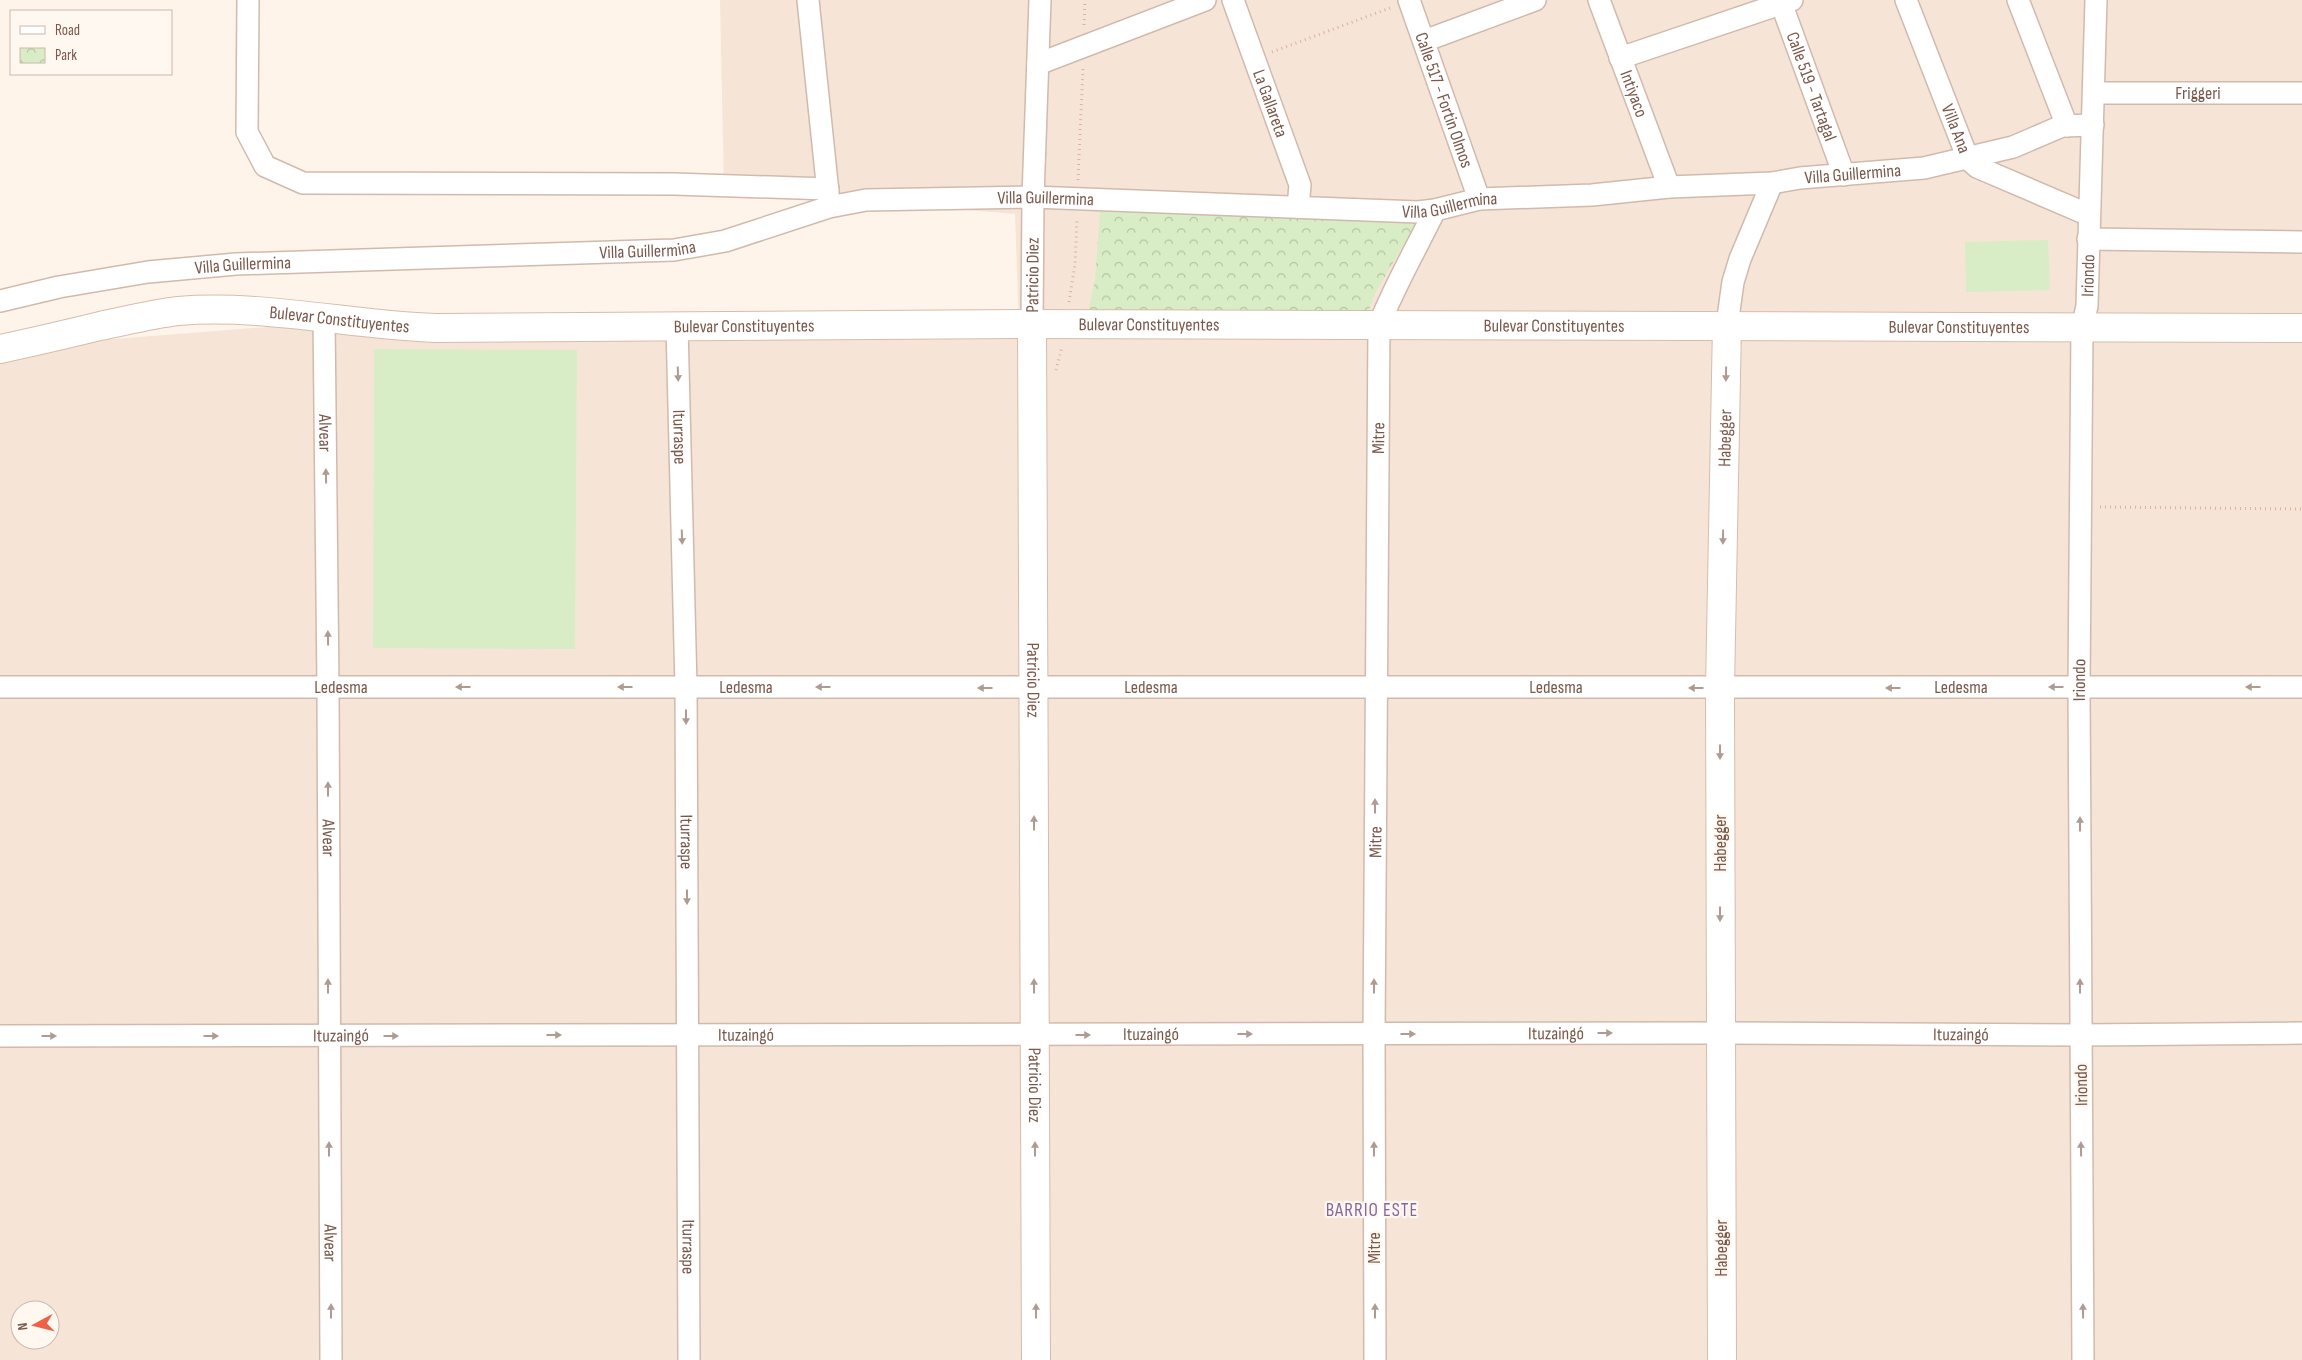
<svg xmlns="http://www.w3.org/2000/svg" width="2302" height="1360" viewBox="0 0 2302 1360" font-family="'Sofia Sans Condensed',sans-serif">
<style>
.residential{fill:#f6e5d6;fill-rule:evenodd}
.green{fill:#d8edc5}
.park{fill:url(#park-crowns)}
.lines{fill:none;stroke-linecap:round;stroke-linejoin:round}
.street-casing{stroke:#d1baad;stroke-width:24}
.secondary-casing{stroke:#d7bcac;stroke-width:30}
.path{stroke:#dbb3a1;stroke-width:3;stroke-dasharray:1 4;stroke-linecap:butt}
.street{stroke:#fff;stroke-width:21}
.secondary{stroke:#fff;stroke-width:28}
.oneway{fill:#af9b92}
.labels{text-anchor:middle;stroke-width:4.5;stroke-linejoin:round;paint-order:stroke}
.street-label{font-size:18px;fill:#7a584a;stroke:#fff8f0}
.neighbourhood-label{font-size:19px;letter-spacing:1px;fill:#87669d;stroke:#fff8f0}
</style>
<defs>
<pattern id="park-crowns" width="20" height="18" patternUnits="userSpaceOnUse" patternTransform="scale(1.25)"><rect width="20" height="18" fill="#d8edc5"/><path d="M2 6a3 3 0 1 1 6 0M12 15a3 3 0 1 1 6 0" fill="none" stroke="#b4c3a2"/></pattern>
</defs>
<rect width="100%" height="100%" fill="#fef4e9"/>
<path class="residential" d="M720,0H2302V1360H0V348L316,323L1019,328L1015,214L724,191ZM20,1310H50V1340H20Z"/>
<path class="green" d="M2048,240L2050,290L1966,292L1965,242Z
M374,349L577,350L575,649L373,648Z"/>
<path class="park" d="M1100,211L1415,217L1416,223L1376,292L1368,312L1088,313L1095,280Z"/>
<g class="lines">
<defs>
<g id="street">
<path d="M248,0L247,132L265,166L303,183L674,184L828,189"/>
<path d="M808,0L829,202"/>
<path id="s1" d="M1233,0L1300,185L1298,207"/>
<path id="s2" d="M1409,0L1479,199"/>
<path id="s3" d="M1599,0L1669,187"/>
<path id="s4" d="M1780,0L1844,175"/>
<path id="s5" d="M1906,0L1968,159L1977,167L2089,215"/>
<path d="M2018,0L2067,126"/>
<path d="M1424,41L1535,0"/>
<path d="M1620,58L1792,0"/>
<path d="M1038,64L1205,0"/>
<path id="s6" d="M2094,93H2302"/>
<path d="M2088,239L2302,242"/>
<path id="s7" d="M0,301L59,287L148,272L236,264L674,250L725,241L829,207L866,200L1033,197L1418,212L1435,210L1479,199L1592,195L1669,187L1772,183L1800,178L1924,168L2013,147L2062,126L2093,125"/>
<path id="s8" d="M324,317L328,687L331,1360"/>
<path id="s9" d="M1032,324L1033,197L1040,0"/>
<path d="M1727,325L1733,282L1740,259L1772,183"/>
<path id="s10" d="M677,326L686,687L689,1360"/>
<path id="s11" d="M0,687H2302"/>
<path id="s12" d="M0,1036L1719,1033L2080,1035L2302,1033"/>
<path id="s13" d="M1375,1360L1374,1034L1379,325C1395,285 1416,249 1435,210"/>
<path id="s14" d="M2083,1360L2079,687L2082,328L2087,306L2096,0"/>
</g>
<g id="secondary">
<path id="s15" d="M1032,324L1036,1360"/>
<path id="s16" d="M0,349C33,342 67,334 100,326C125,321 152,314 178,311C265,304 349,325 435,328L1032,324L2302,328"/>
<path id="s17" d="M1722,1360L1720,688L1727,325"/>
</g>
</defs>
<use href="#street" class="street-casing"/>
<use href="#secondary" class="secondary-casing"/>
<path class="path" d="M1084,25L1085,0
M1272,52L1390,8
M1078,180L1083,68
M1069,302L1075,264L1077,218
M1056,370L1062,347
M2100,507L2302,509"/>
<use href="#street" class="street"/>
<use href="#secondary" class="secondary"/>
</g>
<defs><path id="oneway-solid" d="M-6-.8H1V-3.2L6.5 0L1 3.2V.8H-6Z" transform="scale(1.25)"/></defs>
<g class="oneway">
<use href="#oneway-solid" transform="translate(678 374) rotate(88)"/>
<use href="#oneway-solid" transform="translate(1726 374) rotate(91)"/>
<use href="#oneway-solid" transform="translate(326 476) rotate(-91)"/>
<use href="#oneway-solid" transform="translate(682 537) rotate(88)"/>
<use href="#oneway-solid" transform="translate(1723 537) rotate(91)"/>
<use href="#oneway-solid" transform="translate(328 638) rotate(-91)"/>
<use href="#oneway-solid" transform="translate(463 687) rotate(-180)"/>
<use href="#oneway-solid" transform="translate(625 687) rotate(-180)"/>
<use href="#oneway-solid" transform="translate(823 687) rotate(-180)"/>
<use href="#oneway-solid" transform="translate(2056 687) rotate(180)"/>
<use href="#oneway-solid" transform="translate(2253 687) rotate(180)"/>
<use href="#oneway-solid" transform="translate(985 688) rotate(-180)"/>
<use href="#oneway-solid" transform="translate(1696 688) rotate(-180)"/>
<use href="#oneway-solid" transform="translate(1893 688) rotate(180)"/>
<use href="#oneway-solid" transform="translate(686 717) rotate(90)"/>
<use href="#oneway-solid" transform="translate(1720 752) rotate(90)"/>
<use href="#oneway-solid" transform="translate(328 789) rotate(-90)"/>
<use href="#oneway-solid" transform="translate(1375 806) rotate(-90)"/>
<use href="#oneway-solid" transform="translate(1034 823) rotate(-90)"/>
<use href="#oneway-solid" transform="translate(2080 824) rotate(-90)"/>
<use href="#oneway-solid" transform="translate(687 897) rotate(90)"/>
<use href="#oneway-solid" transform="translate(1720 914) rotate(90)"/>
<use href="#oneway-solid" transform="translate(328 986) rotate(-90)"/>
<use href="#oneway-solid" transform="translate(1034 986) rotate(-90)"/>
<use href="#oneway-solid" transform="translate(1374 986) rotate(-90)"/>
<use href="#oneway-solid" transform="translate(2080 986) rotate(-90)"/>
<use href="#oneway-solid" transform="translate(1605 1033)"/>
<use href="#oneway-solid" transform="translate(1245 1034)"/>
<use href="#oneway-solid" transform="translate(1408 1034)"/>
<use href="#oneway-solid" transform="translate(554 1035)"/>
<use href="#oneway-solid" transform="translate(1083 1035)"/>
<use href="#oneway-solid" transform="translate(49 1036)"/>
<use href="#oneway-solid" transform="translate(211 1036)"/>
<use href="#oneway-solid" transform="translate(391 1036)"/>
<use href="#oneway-solid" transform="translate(329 1149) rotate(-90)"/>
<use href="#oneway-solid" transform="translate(1035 1149) rotate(-90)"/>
<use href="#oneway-solid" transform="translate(1374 1149) rotate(-90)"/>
<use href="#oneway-solid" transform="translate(2081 1149) rotate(-91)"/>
<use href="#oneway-solid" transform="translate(331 1311) rotate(-90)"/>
<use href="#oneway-solid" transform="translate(1036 1311) rotate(-90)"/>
<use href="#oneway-solid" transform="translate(1375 1311) rotate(-90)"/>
<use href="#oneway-solid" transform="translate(2083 1311) rotate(-91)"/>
</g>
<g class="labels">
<g class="street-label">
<text dy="6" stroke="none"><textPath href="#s4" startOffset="92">Calle 519 - Tartagal</textPath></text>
<text dy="6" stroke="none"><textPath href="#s6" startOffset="104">Friggeri</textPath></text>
<text dy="6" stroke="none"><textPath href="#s3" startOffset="100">Intiyaco</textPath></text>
<text dy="6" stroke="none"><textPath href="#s2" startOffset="106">Calle 517 - Fortin Olmos</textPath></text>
<text dy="6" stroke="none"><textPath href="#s1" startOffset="110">La Gallareta</textPath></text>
<text dy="6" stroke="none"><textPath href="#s5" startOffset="138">Villa Ana</textPath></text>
<text dy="6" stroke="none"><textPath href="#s7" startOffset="1866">Villa Guillermina</textPath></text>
<text dy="6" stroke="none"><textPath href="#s7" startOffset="1056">Villa Guillermina</textPath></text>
<text dy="6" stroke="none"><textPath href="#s7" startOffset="1461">Villa Guillermina</textPath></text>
<text dy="6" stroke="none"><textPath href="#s7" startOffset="651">Villa Guillermina</textPath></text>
<text dy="6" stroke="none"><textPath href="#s7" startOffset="246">Villa Guillermina</textPath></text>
<text dy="6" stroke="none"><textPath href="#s9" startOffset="49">Patricio Diez</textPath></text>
<text dy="6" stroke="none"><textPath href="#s14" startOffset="1085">Iriondo</textPath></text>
<text dy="6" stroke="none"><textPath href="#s16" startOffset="344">Bulevar Constituyentes</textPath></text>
<text dy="6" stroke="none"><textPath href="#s16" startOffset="1154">Bulevar Constituyentes</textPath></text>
<text dy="6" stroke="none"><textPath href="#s16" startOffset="749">Bulevar Constituyentes</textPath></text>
<text dy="6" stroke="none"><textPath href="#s16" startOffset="1559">Bulevar Constituyentes</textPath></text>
<text dy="6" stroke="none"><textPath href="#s16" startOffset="1964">Bulevar Constituyentes</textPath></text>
<text dy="6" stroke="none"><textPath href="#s8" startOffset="116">Alvear</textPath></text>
<text dy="6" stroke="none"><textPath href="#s10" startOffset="111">Iturraspe</textPath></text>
<text dy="6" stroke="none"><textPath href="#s13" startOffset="922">Mitre</textPath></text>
<text dy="6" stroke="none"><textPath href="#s17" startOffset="922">Habegger</textPath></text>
<text dy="6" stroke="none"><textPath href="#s15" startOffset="356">Patricio Diez</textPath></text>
<text dy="6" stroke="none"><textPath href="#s14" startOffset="680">Iriondo</textPath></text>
<text dy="6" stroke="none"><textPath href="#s11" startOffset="341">Ledesma</textPath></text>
<text dy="6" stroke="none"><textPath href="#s11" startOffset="746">Ledesma</textPath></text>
<text dy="6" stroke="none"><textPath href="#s11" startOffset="1151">Ledesma</textPath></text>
<text dy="6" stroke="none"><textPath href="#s11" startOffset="1556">Ledesma</textPath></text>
<text dy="6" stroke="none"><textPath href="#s11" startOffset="1961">Ledesma</textPath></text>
<text dy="6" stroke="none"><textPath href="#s8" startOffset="521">Alvear</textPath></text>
<text dy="6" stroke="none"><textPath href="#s10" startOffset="516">Iturraspe</textPath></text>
<text dy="6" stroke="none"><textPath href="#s13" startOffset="518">Mitre</textPath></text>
<text transform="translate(1720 843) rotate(-90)" y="6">Habegger</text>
<text dy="6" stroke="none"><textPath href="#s12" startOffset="1151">Ituzaingó</textPath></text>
<text dy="6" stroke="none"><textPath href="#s12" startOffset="1556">Ituzaingó</textPath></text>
<text dy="6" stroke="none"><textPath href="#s12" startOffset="746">Ituzaingó</textPath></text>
<text dy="6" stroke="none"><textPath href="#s12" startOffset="1961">Ituzaingó</textPath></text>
<text dy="6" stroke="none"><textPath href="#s12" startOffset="341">Ituzaingó</textPath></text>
<text dy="6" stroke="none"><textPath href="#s15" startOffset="761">Patricio Diez</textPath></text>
<text transform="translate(2081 1085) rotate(-91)" y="6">Iriondo</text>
<text dy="6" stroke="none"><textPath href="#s8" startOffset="926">Alvear</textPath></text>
<text dy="6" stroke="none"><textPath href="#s10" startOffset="921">Iturraspe</textPath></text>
<text transform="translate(1374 1248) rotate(-90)" y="6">Mitre</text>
<text transform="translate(1721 1248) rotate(-90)" y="6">Habegger</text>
</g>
<g class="neighbourhood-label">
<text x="1372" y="1216">BARRIO ESTE</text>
</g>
</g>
<rect x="10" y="10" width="162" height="65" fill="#fff8f0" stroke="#cab8ae"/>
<rect x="20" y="26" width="25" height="8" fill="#ffffff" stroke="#cab8ae"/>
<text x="55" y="35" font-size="15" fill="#7a584a">Road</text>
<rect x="20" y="48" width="25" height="15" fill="url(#park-crowns)" stroke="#cab8ae"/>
<text x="55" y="60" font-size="15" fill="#7a584a">Park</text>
<g transform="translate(35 1325) rotate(263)"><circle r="24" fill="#fff8f0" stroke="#cab8ae"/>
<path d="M0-4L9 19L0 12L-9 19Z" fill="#ee6148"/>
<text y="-8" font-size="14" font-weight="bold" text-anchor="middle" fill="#7a584a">N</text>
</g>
</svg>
